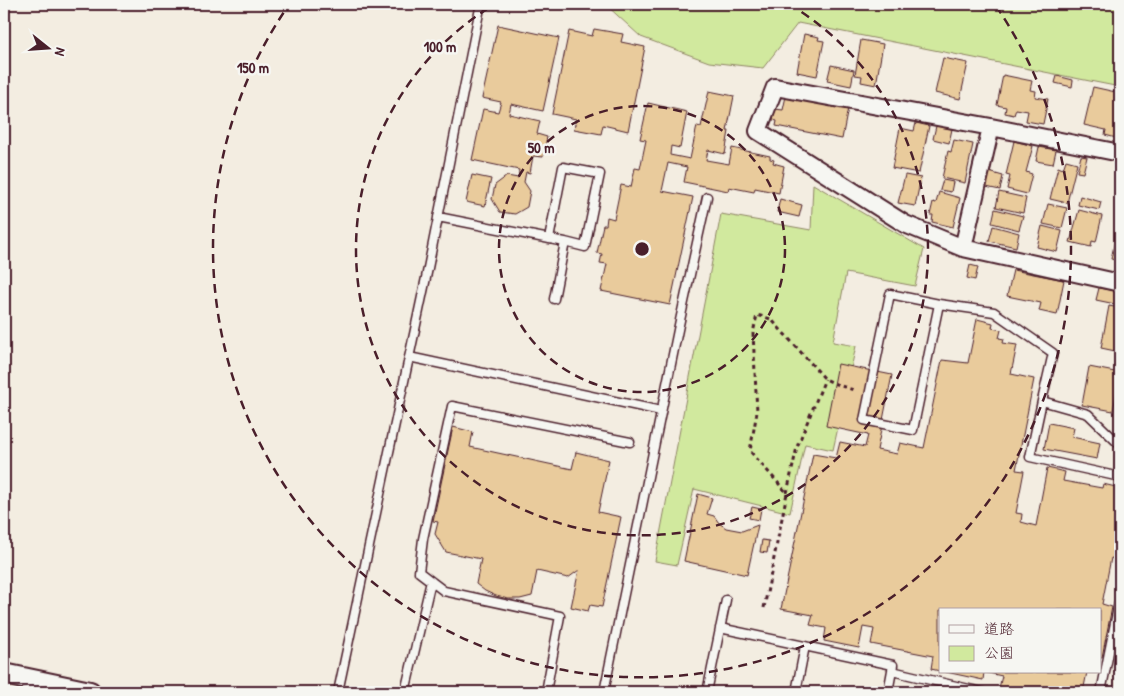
<svg xmlns="http://www.w3.org/2000/svg" width="1124" height="696" viewBox="0 0 1124 696" font-family="'Patrick Hand','Klee One',sans-serif">
<style>
.green{fill:#d1e99e;stroke:#8e8464}
.building{fill:#e9cb9c;stroke:#4a1f2b}
.lines{fill:none;stroke-linecap:round;stroke-linejoin:round}
.service-casing{stroke:#4a1f2b;stroke-width:11}
.minor-casing{stroke:#4a1f2b;stroke-width:20}
.tertiary-casing{stroke:#4a1f2b;stroke-width:24}
.path{stroke:#4a1f2b;stroke-width:3;stroke-dasharray:4 4;stroke-linecap:butt}
.service{stroke:#f6f6f2;stroke-width:8}
.minor{stroke:#f6f6f2;stroke-width:16}
.tertiary{stroke:#f6f6f2;stroke-width:20}
.ring{fill:none;stroke:#4a1f2b;stroke-width:2.5;stroke-dasharray:9 6}
.centre{fill:#4a1f2b;stroke:#f6f6f2;stroke-width:2.5}
.ring-label{font-size:15px;text-anchor:middle;font-weight:bold;fill:#4a1f2b;stroke:#f6f6f2;stroke-width:5;stroke-linejoin:round;paint-order:stroke}
</style>
<rect width="100%" height="100%" fill="#f3ede1"/>
<filter id="ink" filterUnits="userSpaceOnUse"><feTurbulence type="fractalNoise" baseFrequency=".02" numOctaves="2"/><feDisplacementMap in="SourceGraphic" scale="10" xChannelSelector="R" yChannelSelector="G"/><feConvolveMatrix kernelMatrix="1 2 1 2 8 2 1 2 1" color-interpolation-filters="sRGB"/></filter>
<g filter="url(#ink)">
<path class="green" d="M605,4H1120V87L798,23L763,68L709,62L641,37Z
M813,184L924,249L915,286L846,273L833,342L856,346L833,450L805,444L790,513L694,489L677,565L655,561L721,214L811,230Z"/>
<path class="building" d="M498,25L559,38L543,111L511,104L509,114L540,121L537,134L547,137L543,157L533,156L530,173L526,172L524,182L530,191L527,207L515,214L500,212L492,199L495,185L507,176L518,178L519,170L472,160L483,109L498,112L501,102L482,98Z
M594,29L623,34L621,42L645,47L628,131L603,125L601,134L574,129L576,119L552,114L569,31L592,36Z
M804,34L819,37L818,40L824,41L817,76L797,72Z
M861,40L883,44L876,85L861,82L862,76L855,75Z
M943,58L968,63L960,99L935,93Z
M831,65L854,70L851,86L827,81Z
M1003,75L1032,81L1030,90L1036,91L1035,97L1048,99L1043,124L1026,121L1028,111L1016,109L1014,115L1005,113L1006,107L997,105Z
M1057,76L1073,80L1072,87L1055,83Z
M1093,87L1120,93V117L1118,126L1120,127V139L1105,135L1106,130L1084,125Z
M709,91L734,96L727,131H729L725,154L708,150L706,160L729,164L732,148L770,156V159L774,160L773,163L784,166L779,193L755,188L754,192L729,187L728,191L684,182L687,167L668,163L662,191L693,197L670,305L601,291L607,264L600,263L602,254L597,253L603,225H606L607,217L614,219L621,185L631,187L635,168L640,169L646,140L640,139L648,103L687,112L680,148L671,146L670,155L690,159L697,126L701,127Z
M786,96L848,108L842,139L776,126L777,121L773,120L775,109L783,110Z
M916,123L929,126L919,173L892,168L900,128L914,131Z
M936,126L952,129L949,143L933,139Z
M954,140L973,144L965,183L942,178L948,151L951,152Z
M1014,141L1033,146L1026,172L1032,174L1027,194L1007,189L1010,176L1006,175Z
M1039,147L1056,150L1053,164L1036,161Z
M1081,156L1087,157L1083,173L1077,172Z
M1066,160L1077,163L1067,203L1050,199L1058,167L1063,169Z
M989,172L1003,176L1000,190L986,187Z
M472,175L491,179L485,206L466,202Z
M905,175L921,178L915,206L898,203Z
M943,180L953,182L951,192L940,190Z
M939,192L960,198L953,227L932,222L933,215H930L933,202L936,203Z
M999,192L1026,198L1023,213L996,207Z
M1080,196L1101,202L1099,210L1078,205Z
M780,199L802,205L799,217L777,212Z
M1048,204L1067,208L1062,228L1043,224Z
M995,209L1023,216L1019,230L992,223Z
M1079,210L1102,216L1096,242L1092,241L1091,247L1070,242Z
M1119,222L1120,223V261L1111,259Z
M993,226L1019,233L1016,247L989,241Z
M1042,226L1062,231L1057,252L1037,247Z
M970,265L978,267L975,280L967,278Z
M1013,270L1064,280L1057,315L1039,311L1041,303L1007,296Z
M1099,288L1120,292V305L1096,300Z
M1109,306L1120,308V352L1101,348Z
M977,319L993,323L992,328L1001,330L999,338L1004,339L1003,343L1017,345L1011,374L1034,379L1016,470L1024,471L1016,513L1022,514L1021,522L1036,526L1047,468L1065,472L1063,481L1102,488L1103,484L1120,488V560L1111,558L1102,604L1112,607L1102,657H1100V610H940V671L931,669L933,656L871,644L874,629L863,627L859,648L824,641L826,628L810,625L813,615L781,609L813,454L836,458L840,442L865,447L868,435L826,426L838,364L892,375L877,450L897,454L900,443L924,448L942,360L968,363Z
M1089,367L1120,373L1113,411L1082,405Z
M1049,423L1074,428L1072,437L1100,443L1097,459L1044,449Z
M453,427L473,432L470,447L572,469L576,452L609,460L598,512L621,517L602,607L590,605L588,611L571,607L579,570L568,578L537,571L532,596L520,599H508L496,596L485,591L476,584L481,559L446,552L435,534L438,522L433,521Z
M698,494L712,498L707,514L714,516L719,523L726,528L742,531L758,525L747,575L684,561Z
M752,507L761,509L759,520L749,518Z
M762,540L769,541L767,553L760,552Z
M946,672H1087L1083,692H998L1002,676L984,672L983,680Z"/>
<g class="lines">
<defs>
<path id="service" d="M438,217L565,242L554,299
M549,239L563,167L600,174L585,247L565,242
M890,294L939,304L913,430L864,420Z
M939,304L994,312L1053,353L1042,401L1088,414L1120,445
M409,357L661,411
M1042,401L1030,457L1120,477
M720,628L893,665L888,692
M892,671L982,692
M338,692L427,273L480,8
M405,692L431,581
M546,692L560,616L444,591L419,572L423,539L452,406L630,442
M604,692L679,325L707,197
M707,692L726,600
M796,692L805,646
M1101,692L1120,598"/>
<path id="minor" d="M1120,153L991,127L775,87L758,131L905,224L963,248L1120,283
M963,248L991,127"/>
<path id="tertiary" d="M4,674L90,692"/>
</defs>
<use href="#service" class="service-casing"/>
<use href="#minor" class="minor-casing"/>
<use href="#tertiary" class="tertiary-casing"/>
<path class="path" d="M787,493L797,447L825,379
M764,608L787,493L750,451L757,412L753,333L757,315L771,319L825,379L838,385L857,391"/>
<use href="#service" class="service"/>
<use href="#minor" class="minor"/>
<use href="#tertiary" class="tertiary"/>
</g>
</g>
<g class="ring">
<circle cx="642" cy="249" r="143"/>
<path d="M789 4A286 286 0 1 1 495 4"/>
<path d="M996 6A429 429 0 1 1 288 6"/>
</g>
<circle cx="642" cy="249" r="8" class="centre"/>
<g class="ring-label">
<text x="440" y="52">100 m</text>
<text x="253" y="73">150 m</text>
<text x="541" y="153">50 m</text>
</g>
<rect width="1124" height="696" fill="none" stroke="#f6f6f2" stroke-width="20"/>
<rect x="10" y="10" width="1104" height="676" fill="none" stroke="#4a1f2b" stroke-width="2" filter="url(#ink)"/>
<rect x="939" y="608" width="162" height="65" fill="#f6f6f2" stroke="#b1a0a2"/>
<rect x="949" y="625" width="25" height="8" fill="#f6f6f2" stroke="#b1a0a2"/>
<text x="984" y="634" font-size="15" fill="#4a1f2b">道路</text>
<rect x="949" y="646" width="25" height="15" fill="#d1e99e" stroke="#b1a0a2"/>
<text x="984" y="658" font-size="15" fill="#4a1f2b">公園</text>
<g transform="translate(48 48) rotate(107)" stroke="#f6f6f2" stroke-width="4" paint-order="stroke">
<path d="M0-4L9 19L0 12L-9 19Z" fill="#4a1f2b"/>
<text y="-8" font-size="14" font-weight="bold" text-anchor="middle" fill="#4a1f2b">N</text>
</g>
</svg>
